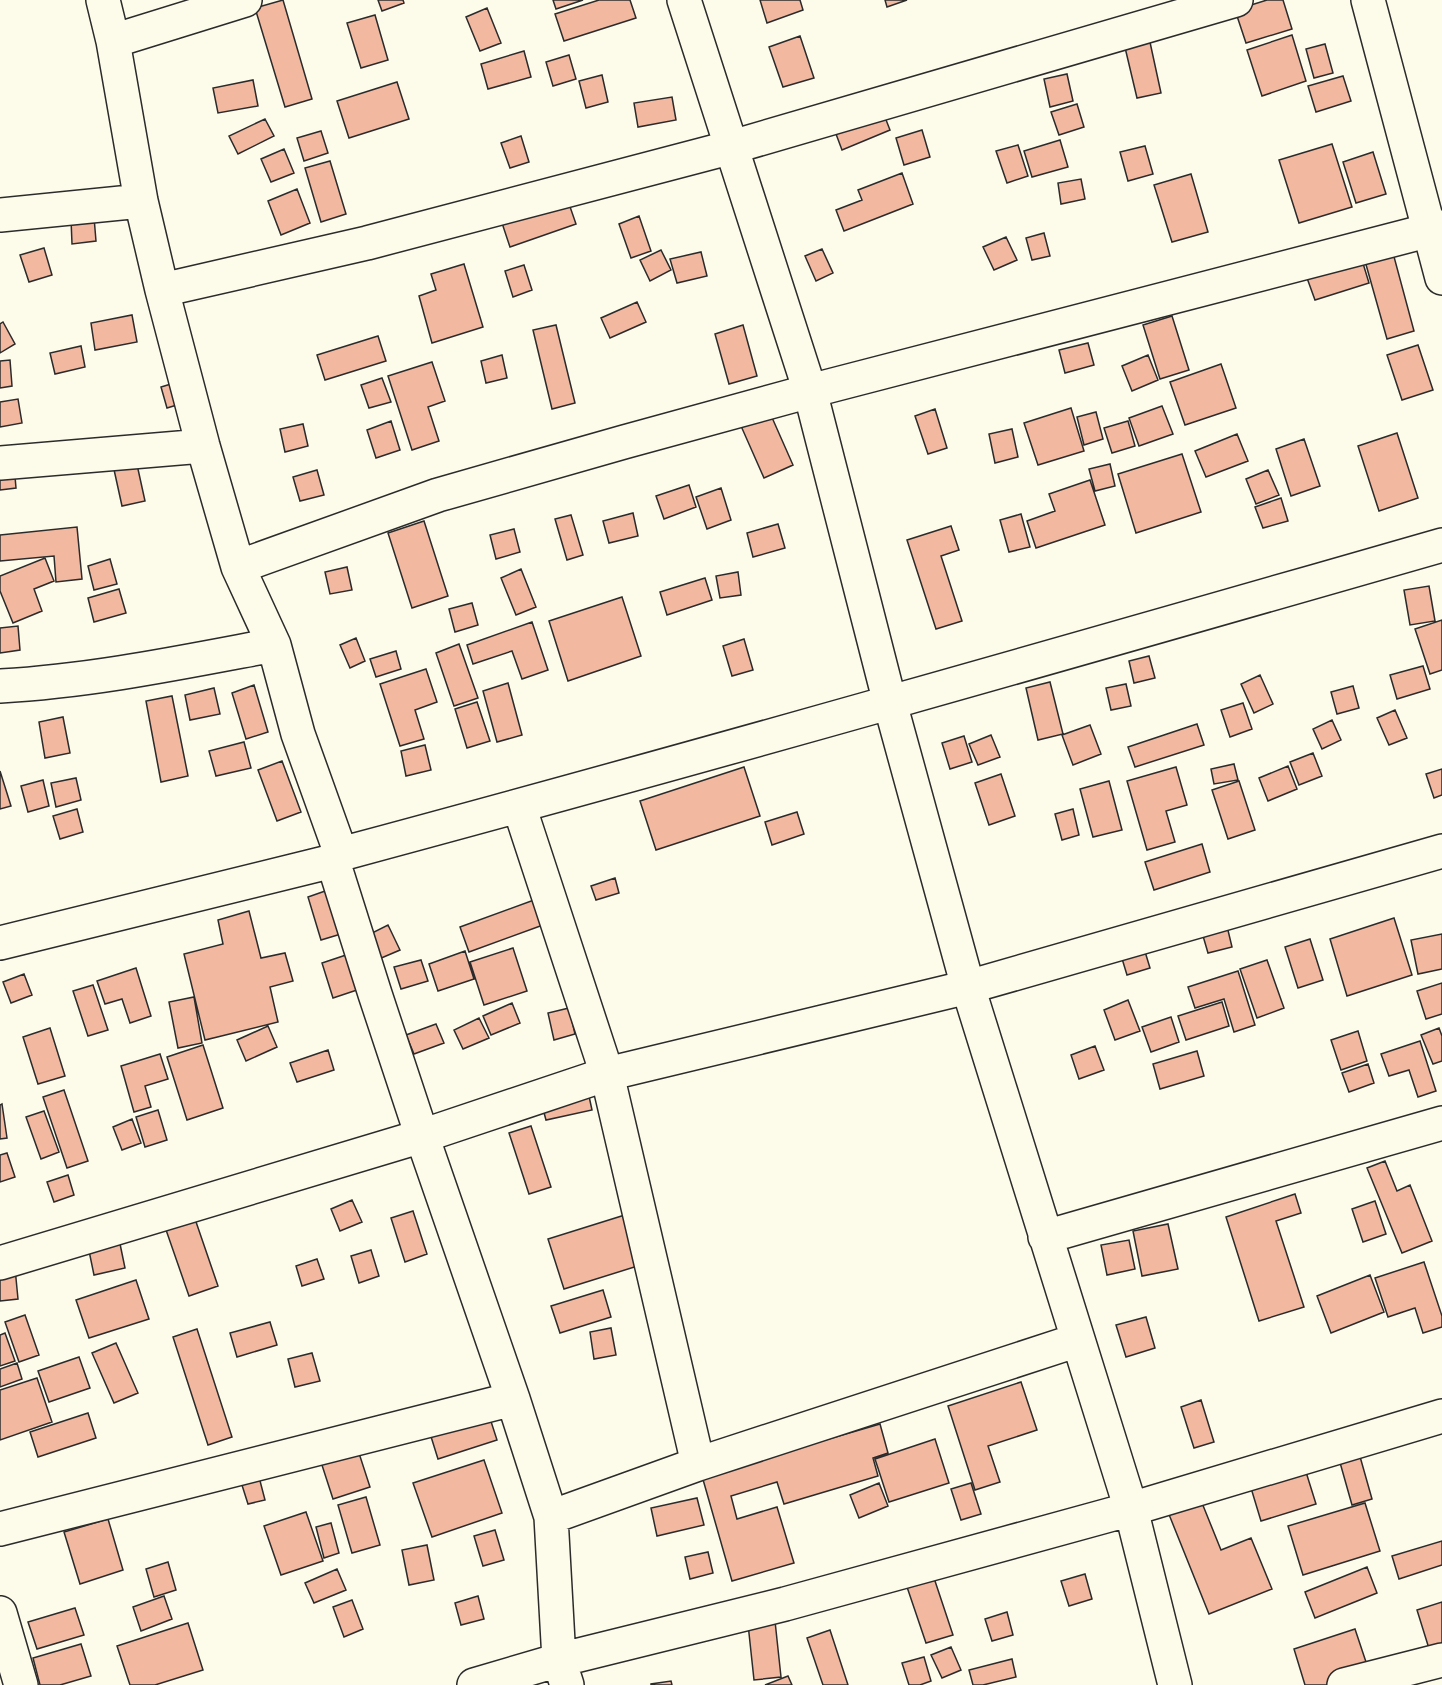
<svg xmlns="http://www.w3.org/2000/svg" width="1442" height="1685" viewBox="0 0 1442 1685" font-family="Helvetica,sans-serif">
<style>
.building{fill:#f2b8a0;stroke:#2b2b2b;stroke-width:1.5}
.lines{fill:none;stroke-linecap:round;stroke-linejoin:round}
.minor-casing{stroke:#2b2b2b;stroke-width:36}
.tertiary-casing{stroke:#2b2b2b;stroke-width:36}
.minor{stroke:#fdfbea;stroke-width:33}
.tertiary{stroke:#fdfbea;stroke-width:33}
</style>
<rect width="100%" height="100%" fill="#fdfbea"/>
<path class="building" d="M283,0L312,99L285,107L255,8Z
M378,0H403L404,3L382,11Z
M553,0H583L556,9Z
M599,0H630L636,18L564,41L555,14Z
M760,0H800L803,10L767,23Z
M885,0H907L887,7Z
M1267,0H1283L1292,29L1246,43L1235,10Z
M487,8L501,43L480,51L466,17Z
M375,15L388,60L361,68L347,23Z
M1148,33L1161,93L1137,98L1123,39Z
M1292,35L1306,81L1262,96L1247,50Z
M800,36L814,78L783,87L769,47Z
M1325,44L1333,73L1314,78L1306,49Z
M524,51L531,77L488,89L481,64Z
M569,55L576,79L553,86L546,62Z
M1067,74L1073,101L1050,107L1044,79Z
M602,75L608,102L586,108L579,81Z
M1343,76L1351,101L1316,112L1308,86Z
M253,80L258,106L218,113L213,88Z
M397,82L409,119L349,138L337,101Z
M672,97L676,120L638,127L634,103Z
M1077,104L1084,127L1059,135L1051,112Z
M881,107L890,130L842,150L833,126Z
M265,119L274,136L238,154L229,136Z
M922,130L930,157L904,165L896,138Z
M321,131L328,153L304,161L297,138Z
M521,136L529,162L510,168L501,143Z
M1060,140L1068,167L1032,177L1024,151Z
M1332,144L1352,207L1299,223L1279,160Z
M1018,145L1028,176L1007,183L996,151Z
M1145,146L1153,174L1128,181L1120,152Z
M284,149L294,173L271,182L261,159Z
M1373,152L1386,194L1356,203L1343,162Z
M330,161L346,214L321,222L305,168Z
M902,173L913,204L844,231L836,210L862,200L858,190Z
M1191,174L1208,232L1172,242L1154,185Z
M1081,179L1085,199L1061,204L1058,183Z
M297,189L310,223L281,235L268,201Z
M567,198L576,224L510,247L501,220Z
M639,216L651,251L631,258L619,224Z
M94,217L96,241L72,244L71,219Z
M1044,233L1050,256L1032,260L1026,238Z
M1006,237L1017,260L994,270L983,247Z
M44,248L52,275L29,282L20,255Z
M822,249L833,273L816,281L805,256Z
M661,250L671,270L650,281L640,260Z
M701,252L707,276L677,283L670,259Z
M1393,253L1414,331L1387,339L1365,261Z
M1362,260L1369,283L1315,300L1307,278Z
M464,264L483,327L432,343L419,296L436,290L431,274Z
M524,265L532,290L513,297L505,271Z
M637,302L646,322L610,338L601,318Z
M132,315L137,342L95,350L91,323Z
M1172,316L1189,370L1160,379L1143,325Z
M3,322L15,344L0,353V324Z
M556,325L575,403L552,409L533,330Z
M743,325L757,376L729,384L715,334Z
M378,336L386,361L325,380L317,355Z
M1088,343L1094,365L1065,373L1059,350Z
M1418,345L1433,390L1402,400L1387,355Z
M81,346L85,367L55,374L50,353Z
M502,355L507,378L486,383L481,361Z
M1148,355L1158,380L1132,391L1122,366Z
M10,360L12,386L0,388V361Z
M432,362L445,401L428,407L439,441L412,450L388,376Z
M1221,364L1236,408L1185,425L1170,382Z
M382,378L391,402L369,408L361,385Z
M184,380L190,401L167,408L161,387Z
M18,399L22,423L0,427V402Z
M1162,406L1173,434L1139,446L1129,418Z
M1071,408L1084,451L1038,465L1024,423Z
M935,409L947,448L928,454L915,416Z
M1096,412L1103,439L1084,445L1077,417Z
M770,413L793,465L764,478L741,426Z
M391,421L400,450L376,458L367,430Z
M1128,421L1135,446L1112,453L1104,428Z
M303,424L308,446L285,452L280,429Z
M1012,429L1018,457L995,463L989,434Z
M1397,433L1418,498L1379,511L1358,446Z
M1237,434L1248,461L1206,477L1195,451Z
M1304,439L1320,486L1291,496L1276,449Z
M1182,454L1201,512L1136,533L1118,474Z
M136,460L145,501L122,506L113,465Z
M1110,464L1115,486L1095,491L1089,469Z
M14,465L16,488L0,490V466Z
M317,470L324,495L300,501L293,477Z
M1268,470L1279,495L1256,504L1246,479Z
M1090,480L1105,525L1036,548L1027,521L1055,511L1049,494Z
M689,485L696,507L664,519L656,496Z
M721,488L731,520L707,529L696,497Z
M1281,498L1288,521L1263,528L1255,507Z
M633,513L638,536L609,543L603,521Z
M1021,514L1030,547L1009,552L1000,520Z
M571,515L583,555L567,560L555,519Z
M424,521L448,596L412,608L388,533Z
M778,524L785,548L753,557L747,533Z
M951,526L959,550L941,556L962,621L936,629L907,540Z
M77,527L82,579L56,582L54,556L0,561V535Z
M514,529L520,552L496,559L490,535Z
M45,558L54,581L34,589L42,611L13,623L0,591V576Z
M110,559L117,584L94,590L88,566Z
M347,567L352,590L330,594L325,572Z
M521,569L536,607L516,615L501,578Z
M738,572L741,595L720,598L716,576Z
M705,578L712,600L667,615L660,592Z
M1429,586L1435,621L1410,625L1404,590Z
M119,589L126,613L94,622L88,598Z
M622,597L641,656L568,681L549,621Z
M472,603L478,625L455,632L449,609Z
M1442,620V670L1430,674L1415,629Z
M532,622L548,670L522,679L512,651L473,664L467,645Z
M18,626L20,650L0,653V628Z
M356,638L365,661L350,668L340,645Z
M744,639L753,670L732,676L723,646Z
M459,644L478,698L454,706L436,653Z
M396,651L401,669L376,677L370,659Z
M1149,656L1155,678L1134,683L1129,661Z
M1423,666L1430,689L1397,699L1390,675Z
M426,669L437,702L415,710L424,739L400,746L380,684Z
M1260,675L1273,704L1254,713L1241,684Z
M1050,682L1063,734L1038,740L1026,688Z
M508,683L522,735L497,742L483,691Z
M1126,684L1131,706L1111,710L1106,688Z
M254,685L268,732L246,739L232,693Z
M1353,686L1359,708L1337,714L1331,692Z
M214,688L220,714L190,720L185,695Z
M172,696L188,776L161,782L146,701Z
M477,702L490,741L467,748L455,709Z
M1243,703L1252,729L1230,737L1221,710Z
M1395,710L1407,738L1389,745L1377,718Z
M63,717L70,753L45,758L39,722Z
M1332,720L1341,740L1322,749L1313,729Z
M1197,724L1204,745L1135,767L1128,747Z
M1090,725L1101,754L1073,765L1062,735Z
M991,735L1000,757L978,765L969,744Z
M964,736L972,762L950,769L942,743Z
M244,742L251,768L216,776L209,751Z
M425,745L431,770L406,776L401,751Z
M1313,753L1322,776L1299,785L1290,762Z
M282,761L301,812L277,821L258,770Z
M1234,764L1238,780L1214,784L1211,769Z
M1288,766L1297,789L1268,801L1259,778Z
M744,767L760,816L656,850L640,801Z
M1176,767L1187,805L1166,811L1175,842L1147,850L1127,781Z
M1442,769V795L1434,798L1426,774Z
M0,771L11,806L0,809Z
M1001,774L1015,816L989,825L975,783Z
M76,778L81,800L56,807L51,783Z
M43,780L49,806L28,812L21,786Z
M1109,781L1122,830L1093,837L1080,789Z
M1239,781L1255,830L1228,839L1212,790Z
M77,809L83,832L60,839L53,816Z
M1073,809L1079,835L1062,840L1055,814Z
M797,812L804,834L772,845L765,822Z
M1202,844L1210,872L1154,890L1145,862Z
M615,878L619,893L596,900L591,886Z
M328,890L341,934L321,940L308,897Z
M534,900L543,925L469,952L460,927Z
M249,911L261,958L285,953L293,981L270,987L278,1022L205,1040L184,954L223,944L218,920Z
M1394,918L1412,975L1347,996L1330,939Z
M1226,922L1232,947L1208,953L1201,929Z
M388,925L400,950L379,959L368,935Z
M1442,934V969L1418,974L1411,940Z
M1310,939L1323,980L1298,988L1285,947Z
M1143,945L1150,968L1127,975L1120,952Z
M513,948L527,991L484,1005L470,962Z
M465,951L474,979L438,991L429,964Z
M346,955L357,990L333,998L322,963Z
M421,960L428,981L401,989L394,967Z
M1267,960L1284,1008L1257,1018L1240,969Z
M136,968L151,1016L130,1023L122,999L105,1004L97,981Z
M1238,971L1255,1025L1234,1032L1224,999L1195,1008L1188,987Z
M24,974L32,995L11,1003L3,982Z
M1442,983V1014L1426,1019L1417,991Z
M93,985L108,1030L88,1036L73,991Z
M194,997L202,1043L178,1048L169,1002Z
M1128,1000L1140,1031L1115,1040L1104,1010Z
M1222,1002L1229,1026L1186,1040L1178,1016Z
M512,1003L520,1023L491,1035L483,1016Z
M569,1008L575,1034L554,1040L548,1013Z
M1171,1017L1179,1042L1151,1052L1142,1027Z
M479,1018L489,1038L463,1049L454,1030Z
M436,1024L444,1043L414,1054L406,1035Z
M268,1026L277,1047L246,1061L237,1040Z
M50,1028L65,1076L38,1084L23,1037Z
M1439,1028L1442,1036V1061L1433,1064L1421,1035Z
M1358,1031L1367,1061L1341,1070L1331,1040Z
M1420,1041L1436,1091L1418,1097L1409,1070L1389,1076L1381,1054Z
M203,1045L223,1108L187,1120L167,1057Z
M1095,1046L1104,1070L1079,1079L1071,1055Z
M328,1050L334,1070L297,1082L290,1063Z
M1197,1051L1204,1076L1160,1089L1153,1064Z
M160,1054L168,1079L145,1086L151,1107L134,1112L121,1066Z
M1368,1064L1374,1083L1349,1092L1342,1073Z
M587,1087L592,1110L546,1120L540,1098Z
M64,1090L88,1161L67,1168L43,1097Z
M2,1104L7,1138L0,1139V1105Z
M158,1110L167,1140L145,1147L136,1117Z
M44,1111L59,1152L41,1159L26,1117Z
M132,1119L141,1143L122,1150L113,1127Z
M531,1126L551,1187L529,1194L509,1133Z
M7,1153L15,1177L0,1182V1155Z
M1385,1161L1397,1191L1410,1185L1432,1241L1402,1253L1367,1168Z
M68,1175L74,1195L54,1202L47,1182Z
M1295,1194L1301,1213L1276,1221L1304,1307L1259,1321L1226,1217Z
M352,1200L362,1222L340,1231L331,1209Z
M1375,1201L1386,1234L1363,1242L1352,1209Z
M413,1211L427,1254L405,1262L391,1218Z
M628,1214L644,1264L564,1289L548,1239Z
M194,1216L218,1286L189,1296L165,1227Z
M1168,1224L1178,1269L1142,1276L1133,1231Z
M119,1239L125,1268L94,1275L88,1246Z
M1129,1240L1135,1269L1107,1275L1101,1245Z
M371,1250L379,1276L359,1283L351,1256Z
M317,1259L324,1279L302,1286L296,1266Z
M1424,1262L1442,1316V1327L1423,1333L1415,1308L1388,1317L1375,1278Z
M15,1268L18,1299L0,1301V1269Z
M1370,1275L1384,1312L1331,1333L1317,1296Z
M136,1280L149,1319L89,1338L76,1300Z
M603,1290L611,1317L560,1333L551,1306Z
M25,1315L39,1355L19,1362L5,1322Z
M1146,1317L1155,1348L1126,1357L1116,1325Z
M270,1322L277,1345L237,1357L230,1333Z
M611,1328L616,1355L594,1359L590,1332Z
M197,1329L232,1437L208,1445L173,1337Z
M5,1333L15,1361L0,1366V1335Z
M116,1343L138,1393L114,1403L92,1353Z
M312,1353L320,1381L295,1387L288,1359Z
M79,1357L90,1388L49,1402L38,1371Z
M17,1363L22,1379L0,1387V1369Z
M37,1378L52,1422L0,1440V1390Z
M1021,1382L1037,1430L988,1446L1000,1482L975,1490L948,1406Z
M1201,1400L1214,1442L1194,1448L1181,1407Z
M487,1409L497,1440L438,1459L428,1427Z
M88,1413L96,1438L38,1457L30,1432Z
M880,1424L888,1453L873,1458L878,1476L784,1504L777,1482L731,1496L737,1519L777,1507L794,1563L732,1581L702,1476Z
M935,1439L949,1483L889,1502L875,1459Z
M357,1447L370,1487L333,1499L320,1459Z
M1359,1453L1372,1499L1352,1505L1339,1459Z
M484,1460L502,1513L432,1537L413,1483Z
M1306,1472L1316,1504L1261,1521L1251,1488Z
M259,1477L265,1500L248,1504L241,1482Z
M879,1483L888,1506L859,1518L850,1495Z
M971,1483L981,1514L961,1520L951,1489Z
M366,1497L380,1545L352,1553L338,1505Z
M697,1498L704,1525L657,1536L651,1508Z
M1200,1498L1221,1550L1251,1538L1272,1589L1209,1614L1168,1512Z
M1365,1503L1380,1551L1303,1575L1288,1526Z
M306,1512L323,1561L281,1575L264,1526Z
M108,1519L123,1570L80,1584L64,1532Z
M331,1523L339,1553L324,1558L316,1527Z
M495,1530L504,1560L483,1566L474,1536Z
M1442,1541V1565L1399,1579L1392,1556Z
M427,1545L434,1580L409,1585L402,1550Z
M708,1552L713,1573L690,1579L685,1557Z
M168,1562L176,1590L154,1597L146,1569Z
M1367,1567L1377,1593L1315,1618L1305,1592Z
M337,1569L346,1590L314,1603L305,1583Z
M1085,1574L1092,1599L1069,1606L1061,1581Z
M933,1575L953,1635L926,1643L906,1584Z
M164,1596L172,1619L141,1631L133,1607Z
M478,1596L484,1619L461,1625L455,1603Z
M352,1600L363,1629L344,1637L333,1607Z
M1442,1602V1651L1431,1655L1417,1610Z
M75,1608L84,1635L37,1649L28,1622Z
M1007,1612L1013,1635L992,1641L985,1619Z
M775,1621L781,1677L754,1680L748,1624Z
M188,1623L203,1670L155,1685H130L117,1646Z
M1355,1629L1371,1677L1346,1685H1305L1294,1649Z
M830,1630L848,1685H823L807,1638Z
M81,1644L91,1676L60,1685H40L33,1658Z
M951,1647L961,1670L942,1678L931,1655Z
M924,1657L931,1681L920,1685H909L902,1663Z
M1012,1659L1016,1677L983,1685H973L969,1670Z
M788,1676L792,1685H765Z
M671,1681L672,1685H651V1684Z"/>
<g class="lines">
<defs>
<path id="minor" d="M103,0L113,41L141,201L162,290L203,446L238,567L274,645L298,734L341,854
M684,0L810,391L890,703L968,987L1131,1509L1175,1685
M113,41L245,0
M0,215L141,201
M162,290L367,243L732,147L1236,0
M0,463L203,446
M238,567L438,495L624,442L810,391L1442,227
M0,686C92,681 183,662 274,645
M519,806L607,1074L698,1464
M333,861L375,994L422,1136L513,1399L551,1517L559,1660L567,1685
M0,943L333,861L341,854C709,755 1076,650 1442,545
M1045,1237L1442,1123
M0,1263L422,1136L607,1074L968,987L1442,851
M551,1517L698,1464L1078,1340
M0,1529L513,1399
M0,1613L21,1685
M474,1685L559,1660L785,1604L1131,1509L1442,1416
M1344,1685L1442,1660"/>
<path id="tertiary" d="M1368,0L1442,278"/>
</defs>
<use href="#minor" class="minor-casing"/>
<use href="#tertiary" class="tertiary-casing"/>
<use href="#minor" class="minor"/>
<use href="#tertiary" class="tertiary"/>
</g>
</svg>
